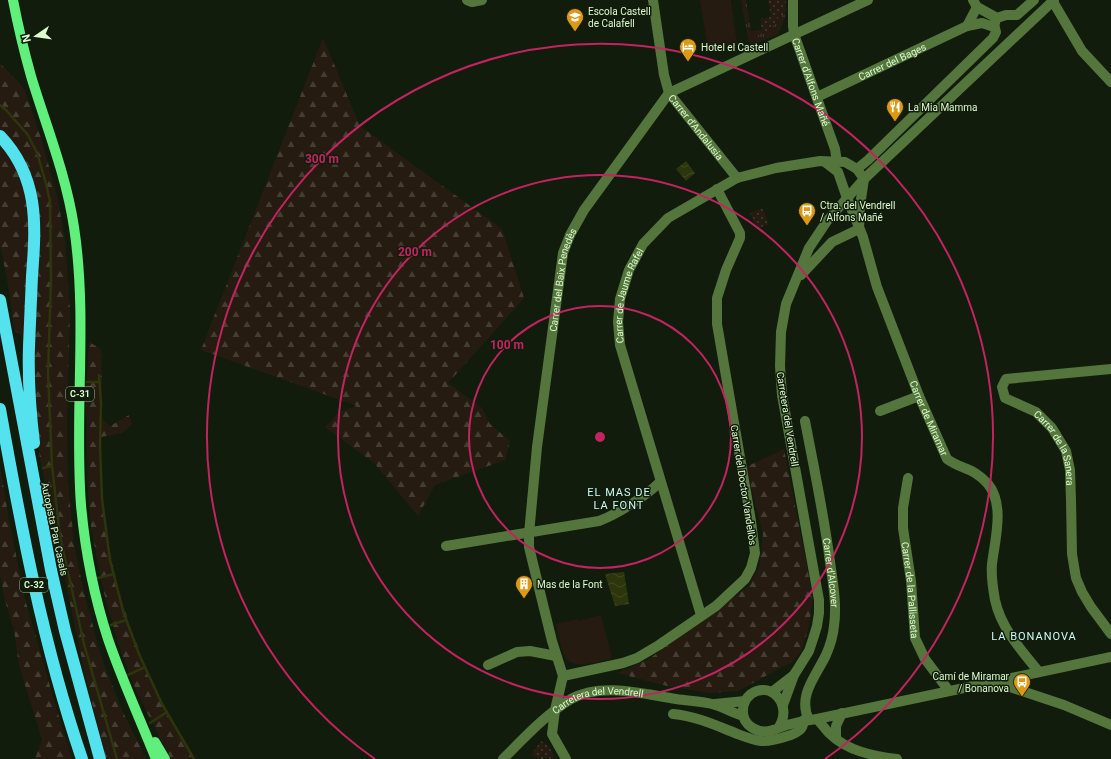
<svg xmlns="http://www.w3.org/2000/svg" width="1111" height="759" viewBox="0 0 1111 759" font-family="Roboto,sans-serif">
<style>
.grass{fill:url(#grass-tufts)}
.forest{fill:url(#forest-firs)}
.park{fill:url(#park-dots)}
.pitch{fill:#251b11}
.water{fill:url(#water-waves)}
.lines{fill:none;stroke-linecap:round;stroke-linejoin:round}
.stream{stroke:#2d350d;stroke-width:2.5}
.minor{stroke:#54763d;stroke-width:10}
.major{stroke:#5fef7a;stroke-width:10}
.highway{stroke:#54e2ee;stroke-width:12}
.ring{fill:none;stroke:#c32361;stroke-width:2}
.labels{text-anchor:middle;stroke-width:3;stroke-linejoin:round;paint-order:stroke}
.shield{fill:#111c0d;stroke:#9fb793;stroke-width:1}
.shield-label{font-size:9px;font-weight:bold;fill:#dcfacd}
.poi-label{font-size:10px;fill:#dcfacd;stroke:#111c0d;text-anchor:start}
.street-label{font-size:10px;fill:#dcfacd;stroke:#111c0d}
.neighbourhood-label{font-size:11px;letter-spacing:1px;fill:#cffaf7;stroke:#111c0d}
.centre{fill:#c32361;stroke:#111c0d;stroke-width:2}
.ring-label{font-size:12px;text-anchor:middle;font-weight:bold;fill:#c32361;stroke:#111c0d;stroke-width:3;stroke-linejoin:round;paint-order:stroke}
</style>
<defs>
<pattern id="grass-tufts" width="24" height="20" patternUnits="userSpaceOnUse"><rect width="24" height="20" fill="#251b11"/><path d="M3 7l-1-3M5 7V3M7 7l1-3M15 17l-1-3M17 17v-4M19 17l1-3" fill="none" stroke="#443d32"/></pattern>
<pattern id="forest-firs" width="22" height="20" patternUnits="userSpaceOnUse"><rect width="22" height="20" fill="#251b11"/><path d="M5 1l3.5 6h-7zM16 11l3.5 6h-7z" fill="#443d32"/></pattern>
<pattern id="park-dots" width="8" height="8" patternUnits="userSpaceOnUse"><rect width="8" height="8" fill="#251b11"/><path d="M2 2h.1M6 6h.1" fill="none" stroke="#443d32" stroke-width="1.8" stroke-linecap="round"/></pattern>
<pattern id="water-waves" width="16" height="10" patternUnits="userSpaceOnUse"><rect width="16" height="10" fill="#2d350d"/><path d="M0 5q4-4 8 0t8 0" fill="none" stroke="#414924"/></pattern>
</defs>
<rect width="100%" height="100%" fill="#111c0d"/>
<path class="grass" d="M741,0H746L751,31H757L758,35L779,15H785V18L778,34L751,46L748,39Z"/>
<path class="forest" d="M323,38L360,126L502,229L524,298L448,383L482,408L490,424L510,441L505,460L435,485L418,516L374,463L325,427L339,412L357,406L201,350Z
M0,63L24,88L42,141L58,200L65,240L70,311L67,424L68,484L74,543L82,584L101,656L121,708L146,759H106L87,684L40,459L36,428L33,342L14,331L9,290L0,244Z
M89,342L101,349L102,381L101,418L110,426L129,415L132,424L122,433L101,437L100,460L106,535L117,582L129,624L151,680L193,759H171L138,695L122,655L107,606L99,570L91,527L87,479L86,392Z
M784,449L813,598L809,626L801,652L792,662L738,691L710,693L667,686L617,673L649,659L749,586L759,567L763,534L746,467Z
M0,466L9,520L25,599L56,707L72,759H35L42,739L19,666L14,630L4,597L0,573Z"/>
<path class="park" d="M768,0H786L785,15H779C777,26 767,31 758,35L757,31L762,30L760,19L771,17Z
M762,208L769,224L757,229L750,213Z
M541,741L548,745L555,758L541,759L531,755Z"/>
<path class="pitch" d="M700,0H731L737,44L708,49Z
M601,615L612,658C599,661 576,671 566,658C561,651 558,633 556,624L578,619V621Z"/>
<path class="water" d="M686,161L695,173L686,181L676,169Z
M624,572L629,604L615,606L605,574Z"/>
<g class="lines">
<path class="stream" d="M0,105L6,110L28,135L37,153L45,180L50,201L51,280L48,373L52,466L60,536L84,644L117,759
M99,375L101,404L100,445L102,499L110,560L123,611L139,654L162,704L194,759
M87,382H100
M43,468L52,466
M52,518L58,517
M98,578L114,574
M111,625L126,620
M128,675L145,667
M150,723L167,712"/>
<g class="minor">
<path d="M467,0L472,2L482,0"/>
<path id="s1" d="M653,0L664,75L669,93L737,178"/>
<path id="s2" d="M793,0V26L794,34L835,149L837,162"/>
<path d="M973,0L977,7L997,18"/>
<path d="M1052,0L1082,51L1111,82"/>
<path d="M967,26L982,23L994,27"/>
<path id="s3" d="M817,97L967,26L977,7"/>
<path id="s4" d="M825,162L838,172L847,198L863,237L877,287L919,396L947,459C962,470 973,467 988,484C1005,505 995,539 992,564C991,575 993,589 995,600C1001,628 1021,650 1039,672"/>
<path d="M857,169L868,160L993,38L996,32C994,26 994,23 997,18L1006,15H1017L1034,0"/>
<path d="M801,275L832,242L859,229"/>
<path id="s5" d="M1111,369L1006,379L1002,387L1005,398L1036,412L1052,428L1066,451L1070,470L1071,500L1072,554L1076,578L1082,592L1091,607L1111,634"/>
<path d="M880,411L919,396"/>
<path id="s6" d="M805,421C814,468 824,515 830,562C833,583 837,605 834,626C833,636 830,646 826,655C816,676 797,696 809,720"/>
<path id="s7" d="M908,478L903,508V528L911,581L915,638L925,659L949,691"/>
<path d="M446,546L599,521C618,514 646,496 660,482"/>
<path id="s8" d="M701,615L620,345L618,322L620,299L629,270L643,244L668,218L737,178L776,168L820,161L845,162L857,169L864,179L860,206L859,229"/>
<path d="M488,665L517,652L530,651L556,656"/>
<path d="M563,676L623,663L637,658L659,645L716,606L745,579L751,568L755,553L751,521L717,324V298L726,270L740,238V233L717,189"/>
<path d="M995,682L1064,705L1111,725"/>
<path d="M772,692L794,675"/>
<path d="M715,704L745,701"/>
<path d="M783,705L794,675L809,651L813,639L817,626L819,613V600L813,567L782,395L780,366L781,332L786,304L809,248L827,221L864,179L1054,0"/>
<path d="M673,714C695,716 715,725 735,733C743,736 752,740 761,741C771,742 782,738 791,735C800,731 803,729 804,720"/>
<path d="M817,719C821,723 825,729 829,733C847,751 873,756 897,759"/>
<path d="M779,727C793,705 771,680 751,694C746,698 743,704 743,710C742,726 759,735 773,730C778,729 782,726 787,725C797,722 807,720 817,719L1111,657"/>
<path d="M836,738V726L842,713"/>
<path id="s9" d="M503,759C524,738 545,715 571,699C602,682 643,694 676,699C688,701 700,701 712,704C723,707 733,713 743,716"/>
<path id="s10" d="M566,759L552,734L555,710L563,676L552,641L538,584L529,547V534L537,447L563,253L570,235L584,210L669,93L868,0"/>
</g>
<path class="major" d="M13,0C18,26 24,51 31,76C46,126 66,174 74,227C88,319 74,412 81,505C85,550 94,596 108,639C122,680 140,719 156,759
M155,742L165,759"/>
<path class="highway" d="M0,136C39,177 36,224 32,276C31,299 30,323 29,346C28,378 30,411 34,443
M0,300L51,570L65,631L100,759
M0,409C21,527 43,645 82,759"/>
</g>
<g class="ring">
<circle cx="600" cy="437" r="131"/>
<circle cx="600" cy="437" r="262"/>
<path d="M375 759A393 393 0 1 1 825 759"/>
</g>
<defs>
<symbol id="school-pin" viewBox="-11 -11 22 30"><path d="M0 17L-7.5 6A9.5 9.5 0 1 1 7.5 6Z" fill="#dd9916" stroke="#111c0d"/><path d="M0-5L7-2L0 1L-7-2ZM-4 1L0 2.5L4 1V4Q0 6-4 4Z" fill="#fff"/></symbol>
<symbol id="hotel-pin" viewBox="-11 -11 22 30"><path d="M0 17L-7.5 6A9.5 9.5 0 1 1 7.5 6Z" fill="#dd9916" stroke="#111c0d"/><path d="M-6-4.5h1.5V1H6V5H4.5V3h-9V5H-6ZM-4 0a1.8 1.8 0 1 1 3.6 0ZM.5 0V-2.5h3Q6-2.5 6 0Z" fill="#fff"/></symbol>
<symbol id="restaurant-pin" viewBox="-11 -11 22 30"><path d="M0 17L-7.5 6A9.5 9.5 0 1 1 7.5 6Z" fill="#dd9916" stroke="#111c0d"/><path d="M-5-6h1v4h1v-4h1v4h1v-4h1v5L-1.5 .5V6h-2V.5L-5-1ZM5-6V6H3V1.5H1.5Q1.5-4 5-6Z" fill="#fff"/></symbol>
<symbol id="bus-pin" viewBox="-11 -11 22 30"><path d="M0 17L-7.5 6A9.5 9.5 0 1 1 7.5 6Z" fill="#dd9916" stroke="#111c0d"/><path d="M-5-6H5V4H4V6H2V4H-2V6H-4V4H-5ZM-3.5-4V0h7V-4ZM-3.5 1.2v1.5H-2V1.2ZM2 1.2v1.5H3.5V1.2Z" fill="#fff"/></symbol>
<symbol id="building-pin" viewBox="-11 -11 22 30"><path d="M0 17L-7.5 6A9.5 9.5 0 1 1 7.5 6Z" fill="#dd9916" stroke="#111c0d"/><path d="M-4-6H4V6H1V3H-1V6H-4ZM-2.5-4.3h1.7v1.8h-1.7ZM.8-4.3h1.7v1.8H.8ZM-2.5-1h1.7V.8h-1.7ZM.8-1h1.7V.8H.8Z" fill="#fff"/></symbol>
</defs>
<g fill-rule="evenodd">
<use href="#school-pin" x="565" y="7" width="20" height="27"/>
<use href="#hotel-pin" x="678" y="37" width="20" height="27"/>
<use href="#restaurant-pin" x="885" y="97" width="20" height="27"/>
<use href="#bus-pin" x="797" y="201" width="20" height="27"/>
<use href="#building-pin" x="514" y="574" width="20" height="27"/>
<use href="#bus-pin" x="1012" y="672" width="20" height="27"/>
</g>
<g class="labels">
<g class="shield">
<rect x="66" y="387" width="28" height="14" rx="3"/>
<rect x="20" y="578" width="28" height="14" rx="3"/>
</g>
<g class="shield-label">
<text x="80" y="397">C-31</text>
<text x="34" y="588">C-32</text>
</g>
<g class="poi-label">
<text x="588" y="15">Escola Castell<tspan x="588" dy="12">de Calafell</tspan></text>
<text x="701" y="51">Hotel el Castell</text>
<text x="908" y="111">La Mia Mamma</text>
<text x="820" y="209">Ctra. del Vendrell<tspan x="820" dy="12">/ Alfons Mañé</tspan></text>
<text x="537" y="588">Mas de la Font</text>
<text x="1009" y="680" text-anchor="end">Camí de Miramar<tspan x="1009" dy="12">/ Bonanova</tspan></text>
</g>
<g class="street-label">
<text dy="4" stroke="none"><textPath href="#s3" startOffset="83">Carrer del Bages</textPath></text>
<text dy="4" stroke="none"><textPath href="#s2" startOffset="85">Carrer d'Alfons Mañé</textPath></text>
<text dy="4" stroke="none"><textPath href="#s1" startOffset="138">Carrer d'Andalusia</textPath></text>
<text dy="4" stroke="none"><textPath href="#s10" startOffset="491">Carrer del Baix Penedès</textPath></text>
<text dy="4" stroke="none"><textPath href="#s8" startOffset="333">Carrer de Jaume Rafel</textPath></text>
<text dy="4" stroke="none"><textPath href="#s4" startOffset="279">Carrer de Miramar</textPath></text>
<text transform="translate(788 419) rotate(81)" y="4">Carretera del Vendrell</text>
<text dy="4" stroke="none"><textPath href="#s5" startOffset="202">Carrer de la Sanera</textPath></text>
<text transform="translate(744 485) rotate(81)" y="4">Carrer del Doctor Vandellòs</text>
<text transform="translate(55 529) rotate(78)" y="4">Autopista Pau Casals</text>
<text dy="4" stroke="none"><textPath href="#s6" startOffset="154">Carrer d'Alcover</textPath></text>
<text dy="4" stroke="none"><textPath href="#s7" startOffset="113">Carrer de la Pallisseta</textPath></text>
<text dy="4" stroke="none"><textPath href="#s9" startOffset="117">Carretera del Vendrell</textPath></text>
</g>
<g class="neighbourhood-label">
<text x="619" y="496">EL MAS DE<tspan x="619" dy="13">LA FONT</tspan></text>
<text x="1034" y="640">LA BONANOVA</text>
</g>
</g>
<circle cx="600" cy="437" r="6" class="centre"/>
<g class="ring-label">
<text x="322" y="163">300 m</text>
<text x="415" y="256">200 m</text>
<text x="507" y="349">100 m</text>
</g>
<g transform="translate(36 36) rotate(257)" stroke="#111c0d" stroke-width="3" paint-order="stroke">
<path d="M0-3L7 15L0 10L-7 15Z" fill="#dcfacd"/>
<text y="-6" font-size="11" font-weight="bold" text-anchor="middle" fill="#dcfacd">N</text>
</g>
</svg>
